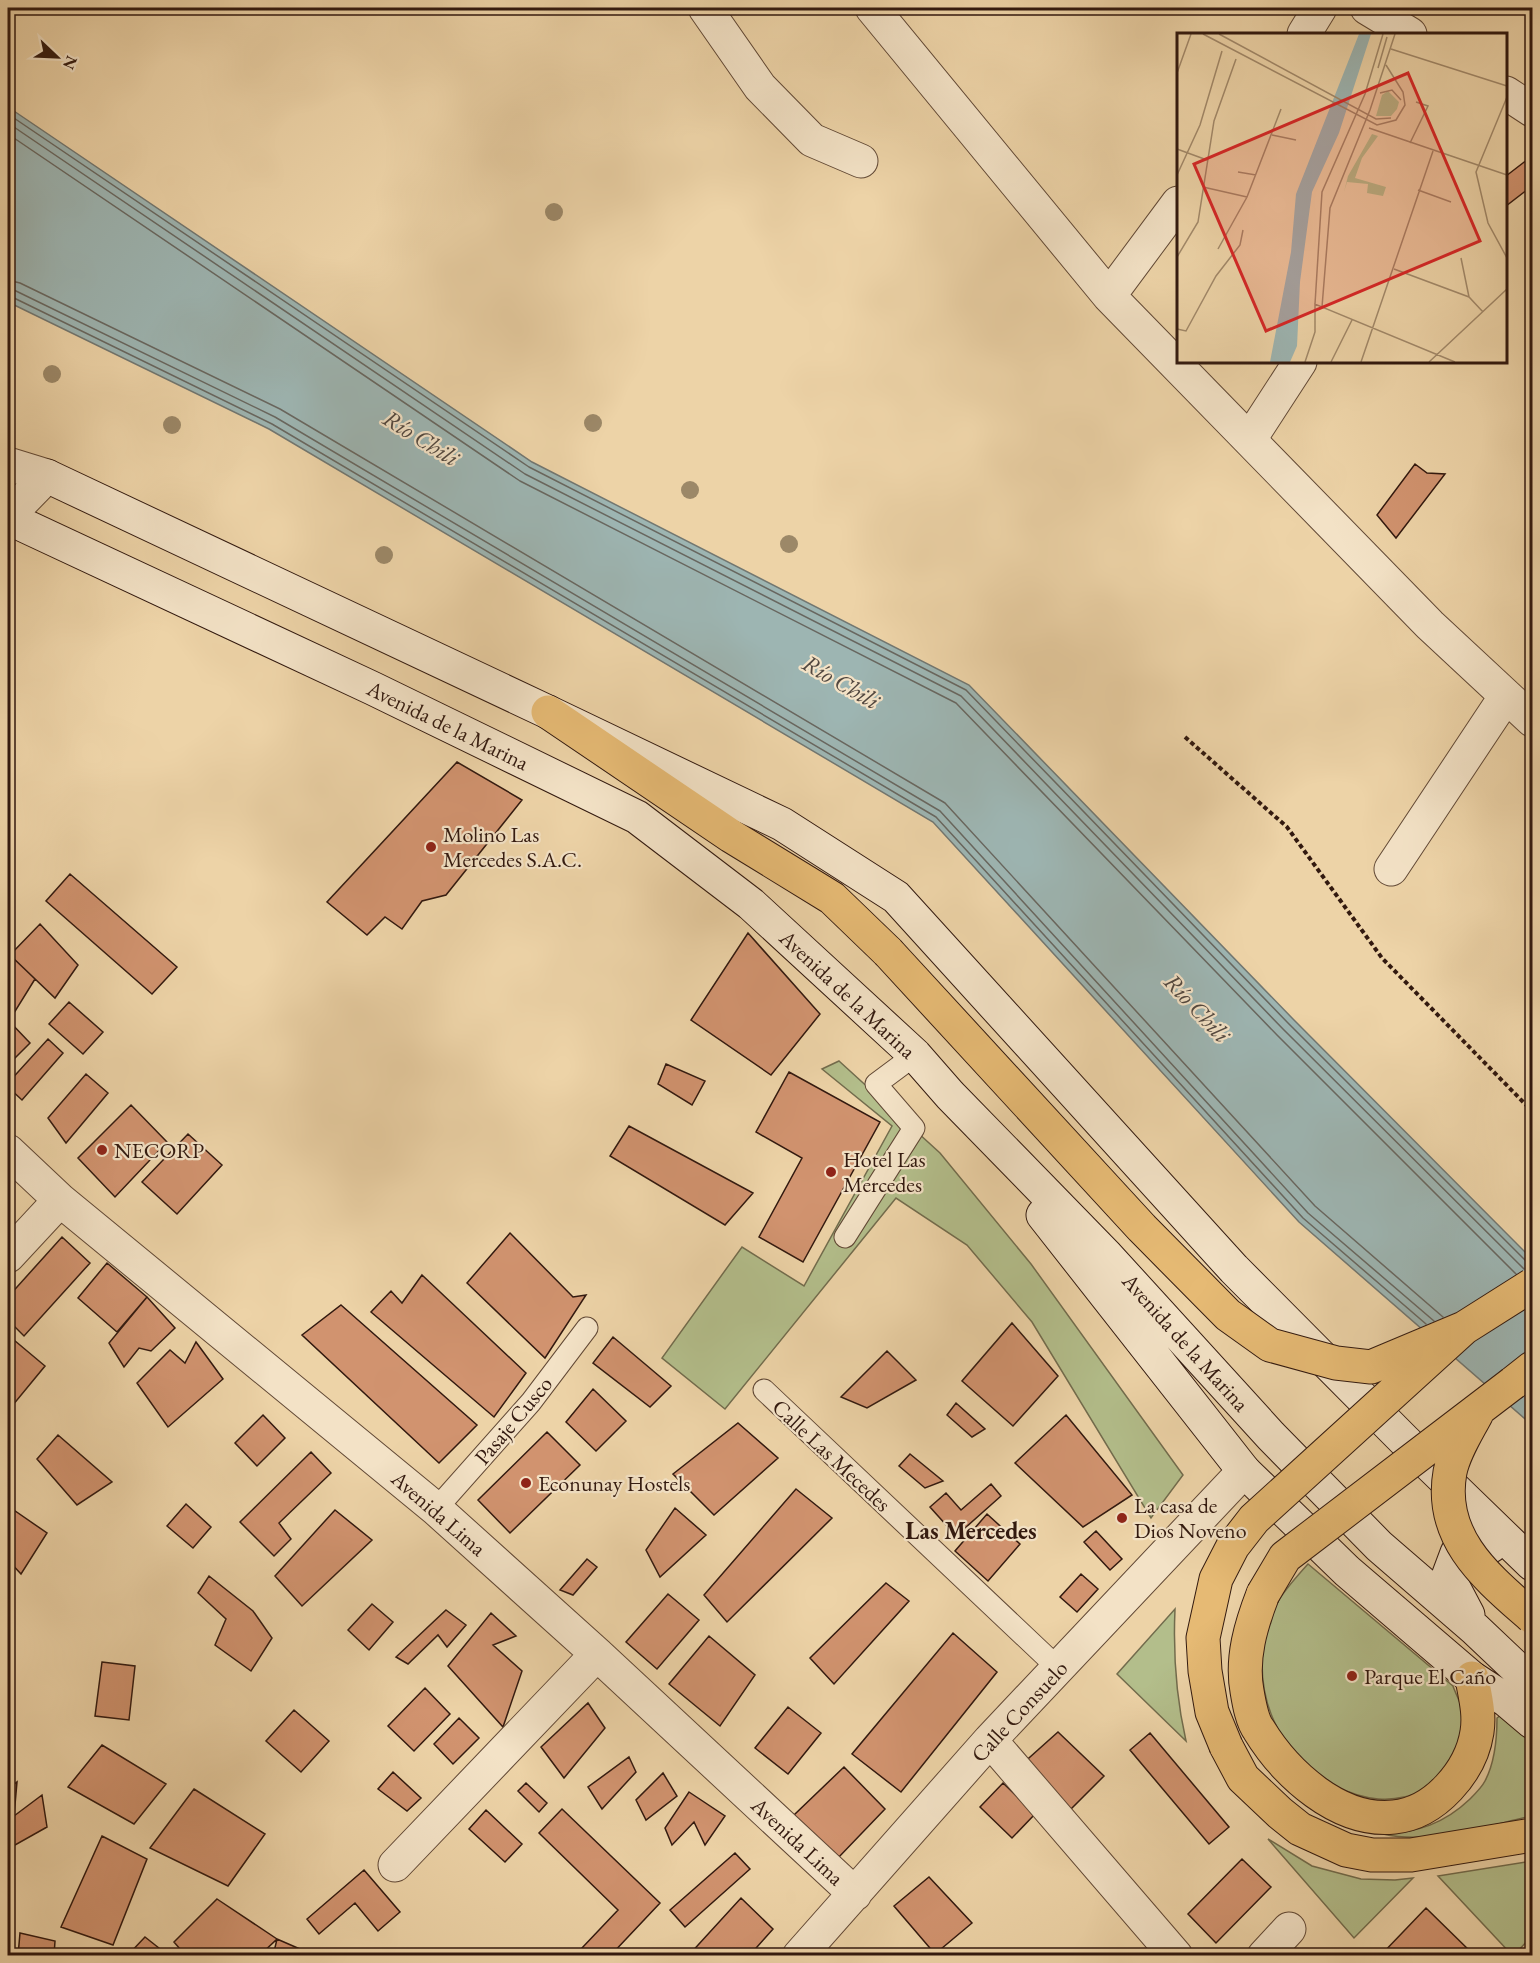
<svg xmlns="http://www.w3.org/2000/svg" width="1540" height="1963" viewBox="0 0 1540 1963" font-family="'EB Garamond',serif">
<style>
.green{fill:#b3be8b;stroke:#726c4d;stroke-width:1.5}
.water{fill:#9db5b2;stroke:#727771;stroke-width:1.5}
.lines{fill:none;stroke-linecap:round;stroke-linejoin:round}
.shore{stroke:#686760;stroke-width:1.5}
.building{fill:#d1936f;stroke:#32190f;stroke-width:1.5}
.service-casing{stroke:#614835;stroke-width:23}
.minor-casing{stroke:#614835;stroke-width:35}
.tertiary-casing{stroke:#614835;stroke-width:35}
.secondary-casing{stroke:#32190f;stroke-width:35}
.primary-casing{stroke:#32190f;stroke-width:35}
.path{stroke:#32190f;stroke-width:4;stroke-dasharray:4.5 3;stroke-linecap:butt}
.service{stroke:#f3e2c6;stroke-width:21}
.minor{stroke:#f3e2c6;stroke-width:33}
.tertiary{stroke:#f3e2c6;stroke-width:33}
.secondary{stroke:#f3e2c6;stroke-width:33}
.primary{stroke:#e6ba74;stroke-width:33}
.primary-bridge-casing{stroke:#32190f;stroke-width:35;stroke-linecap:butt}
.primary-bridge{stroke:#e6ba74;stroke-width:33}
.tree{fill:#9c8868}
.poi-dot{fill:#8f2418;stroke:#f3e2c6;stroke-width:2}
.labels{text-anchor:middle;stroke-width:4.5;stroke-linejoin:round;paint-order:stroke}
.street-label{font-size:22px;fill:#32190f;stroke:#f3e2c6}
.poi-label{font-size:22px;fill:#32190f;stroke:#f3e2c6;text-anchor:start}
.water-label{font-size:24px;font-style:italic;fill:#524840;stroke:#f3e2c6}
.neighbourhood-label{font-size:24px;font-weight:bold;fill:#32190f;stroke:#f3e2c6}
.inset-road{fill:none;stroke:#a2896a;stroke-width:1.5}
.view{fill:#d62828;fill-opacity:0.15;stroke:#d62828;stroke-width:3}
.inset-edge{fill:none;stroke:#32190f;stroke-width:3}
</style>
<rect width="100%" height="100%" fill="#edd3a7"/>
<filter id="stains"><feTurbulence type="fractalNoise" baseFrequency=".00333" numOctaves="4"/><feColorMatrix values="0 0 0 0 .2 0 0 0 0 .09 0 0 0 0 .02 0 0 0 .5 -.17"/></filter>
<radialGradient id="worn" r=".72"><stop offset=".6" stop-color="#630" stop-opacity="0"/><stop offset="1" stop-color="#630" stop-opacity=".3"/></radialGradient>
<path class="green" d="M839,1061L940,1153L1031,1264L1183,1475L1151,1518L1032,1322L967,1245L896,1198L725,1409L662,1358L742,1247L804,1286L892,1126L822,1069Z
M1308,1564L1453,1686C1456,1695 1463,1707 1464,1716C1464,1723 1457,1759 1453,1764C1451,1768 1446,1771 1443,1774C1437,1779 1430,1788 1422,1791C1365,1818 1298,1774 1274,1721C1262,1695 1260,1665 1264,1637C1269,1607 1289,1585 1308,1564Z
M1175,1609C1173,1654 1176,1697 1186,1741L1117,1674Z
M1501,1715L1508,1718L1532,1740V1816C1486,1826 1430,1845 1383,1834C1417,1833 1445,1823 1470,1799C1475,1794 1482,1787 1485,1781C1495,1762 1497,1739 1497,1718Z
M1268,1839L1312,1866L1361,1879L1395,1880L1413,1878L1354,1938Z
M1532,1861V1936L1514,1955H1512L1438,1876Z"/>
<path class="water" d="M8,107L532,462L969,685L1293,1019L1532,1259V1425L1299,1222L933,822L269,429L8,302Z"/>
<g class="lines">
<path class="shore" d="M8,114L529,467L966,690L1288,1023L1526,1261L1532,1263
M8,123L525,474L961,696L1283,1029L1524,1269
M8,134L520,481L956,703L1277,1035L1516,1274
M8,280L20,283L280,409L945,803L1315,1206L1443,1317
M8,289L16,291L275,417L940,811L1308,1213L1434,1321
M8,297H12L272,424L936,817L1303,1218L1426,1324"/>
</g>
<path class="building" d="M1532,156V186L1506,206V176Z
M1415,464L1427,473L1445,474L1396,538L1377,515Z
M457,762L522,800L446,895L422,901L402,929L385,917L367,935L327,902Z
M70,874L177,967L152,994L46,901Z
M40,924L78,965L55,998L10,955Z
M748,933L820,1014L771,1075L691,1020Z
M10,955L35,979L9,1021L8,957Z
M69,1002L103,1032L83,1054L49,1024Z
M9,1021L30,1043L8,1065V1022Z
M48,1039L63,1053L22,1100L8,1087V1083Z
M666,1064L705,1081L692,1105L658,1084Z
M789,1072L880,1122L803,1262L759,1237L802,1158L756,1132Z
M86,1074L108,1093L66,1143L48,1118Z
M131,1105L167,1142L115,1197L78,1158Z
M629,1126L753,1193L725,1225L610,1156Z
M188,1134L222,1165L177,1214L142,1182Z
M510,1233L573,1297L586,1295L545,1358L467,1283Z
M62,1237L90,1263L24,1336L8,1320V1297Z
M107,1263L147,1297L117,1332L78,1298Z
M422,1275L526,1373L494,1417L371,1312L391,1291L402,1303Z
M147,1297L175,1328L151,1351L139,1348L124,1367L109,1343Z
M341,1305L477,1425L439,1463L302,1335Z
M1012,1323L1058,1376L1013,1426L962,1381Z
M8,1335L45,1366L8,1411Z
M613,1337L671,1386L650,1407L593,1363Z
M196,1342L223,1379L168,1427L137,1383L170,1350L185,1363Z
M887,1351L916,1380L867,1408L841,1397Z
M593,1389L626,1421L596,1451L566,1422Z
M956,1403L985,1429L972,1437L947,1415Z
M263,1415L285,1438L257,1466L235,1443Z
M1066,1415L1132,1495L1083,1527L1015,1463Z
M738,1423L778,1458L714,1515L673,1474Z
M547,1432L580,1465L510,1533L478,1500Z
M58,1435L112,1482L77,1505L37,1459Z
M311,1452L331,1473L279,1523L291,1539L274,1556L240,1522Z
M910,1454L943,1481L925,1488L899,1466Z
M991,1484L1001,1496L956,1536L930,1507L946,1493L961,1510Z
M796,1489L832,1518L727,1622L704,1595Z
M186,1504L211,1527L193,1548L167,1526Z
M8,1506L47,1533L21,1574L8,1560Z
M675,1508L706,1535L660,1577L646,1550Z
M335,1510L372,1540L302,1606L275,1576Z
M987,1514L1020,1544L988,1581L955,1551Z
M1096,1531L1122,1559L1110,1570L1084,1542Z
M587,1559L597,1567L573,1595L560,1590Z
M1081,1574L1098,1589L1077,1612L1060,1597Z
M209,1576L253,1611L272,1638L251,1671L215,1645L226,1619L198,1593Z
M886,1583L909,1601L834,1684L810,1658Z
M668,1594L699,1620L657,1669L626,1642Z
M372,1604L393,1622L369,1650L348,1630Z
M446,1610L466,1625L447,1647L438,1635L408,1664L396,1657Z
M491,1613L516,1636L493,1645L522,1671L503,1727L448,1666Z
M953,1633L997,1672L901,1792L852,1754Z
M709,1636L755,1675L720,1726L669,1684Z
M102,1662L135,1666L129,1720L95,1716Z
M425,1688L450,1714L414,1751L388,1726Z
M588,1703L605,1728L564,1778L541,1747Z
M788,1707L821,1733L788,1774L755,1748Z
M294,1710L329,1741L301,1772L266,1741Z
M459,1718L479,1738L453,1764L434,1744Z
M1058,1732L1104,1776L1070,1810L1020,1766Z
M1150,1733L1229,1827L1209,1844L1130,1750Z
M102,1745L166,1784L134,1824L68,1787Z
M629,1757L636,1772L602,1809L588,1787Z
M844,1767L885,1809L838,1858L794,1815Z
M393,1772L421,1798L407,1811L378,1789Z
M663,1773L677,1796L646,1820L636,1800Z
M17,1782L14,1816L42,1795L47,1827L8,1849V1789Z
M526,1783L547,1803L539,1812L518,1791Z
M1003,1783L1035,1814L1012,1838L980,1807Z
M194,1789L265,1834L228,1886L150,1848Z
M689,1792L725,1816L705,1845L694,1822L672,1845L665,1828Z
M562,1809L660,1903L610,1956H587L581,1949L618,1910L539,1833Z
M486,1810L522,1844L505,1862L469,1829Z
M102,1836L147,1859L113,1945L61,1927Z
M735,1853L750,1869L685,1927L670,1910Z
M1242,1859L1271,1887L1216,1943L1188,1914Z
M364,1870L400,1912L378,1931L355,1903L319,1934L307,1919Z
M929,1877L972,1923L935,1954L894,1906Z
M741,1898L773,1929L749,1956H688Z
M217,1899L277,1939L259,1956H186L174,1942Z
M1426,1908L1475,1956H1380Z
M20,1933L55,1941L54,1956H18Z
M145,1937L169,1956H127Z
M277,1939L316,1956H273Z"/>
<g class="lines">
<defs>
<path id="service" d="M845,1237L914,1128L876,1084L915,1055
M764,1390L1058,1668
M436,1509L531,1402L587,1328"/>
<path id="minor" d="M705,8L760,87L812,140L861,161
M872,8L1109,296L1430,625L1532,720
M1367,8L1410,34
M1304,34L1320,8
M1506,93L1532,110
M1109,296L1178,203
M1250,439L1300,362
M1391,869L1506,696
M8,1151L60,1200L436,1509L597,1654L855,1894
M8,1256L60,1200
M990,1740L1176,1956
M395,1865L597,1654
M799,1956L990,1740L1244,1471
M1264,1956L1289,1929"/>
<path id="tertiary" d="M8,464L47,476L8,516"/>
<path id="secondary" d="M47,476L548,712L782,824L896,897L1234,1269L1404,1440L1532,1564
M8,518L372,688L637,817L751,904L915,1055L950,1095L1107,1256L1271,1436L1379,1546L1475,1629L1532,1683
M1043,1215L1244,1471L1347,1571L1472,1678L1506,1700L1532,1722
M1468,1615L1448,1577L1457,1553L1482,1543L1491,1546"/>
<path id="primary" d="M548,712L731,836L832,898L888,952
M1513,1383L1532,1368
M1263,1594C1251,1625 1241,1658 1247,1691C1249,1703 1252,1721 1259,1730C1286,1774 1339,1823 1394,1817C1435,1813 1471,1771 1477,1732C1480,1713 1475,1696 1472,1678
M1226,1746L1243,1778L1280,1813L1300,1829L1346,1850L1372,1855H1411L1532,1835"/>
</defs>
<use href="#service" class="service-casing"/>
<use href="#minor" class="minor-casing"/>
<use href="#tertiary" class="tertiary-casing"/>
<use href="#secondary" class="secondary-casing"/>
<use href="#primary" class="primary-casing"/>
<path class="path" d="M1185,737L1287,827L1382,958L1532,1111"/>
<use href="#service" class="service"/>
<use href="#minor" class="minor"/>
<use href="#tertiary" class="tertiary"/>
<use href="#secondary" class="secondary"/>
<use href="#primary" class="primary"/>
<defs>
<path id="primary-bridge" d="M888,952L1142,1228L1228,1315L1270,1345L1336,1363L1371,1367L1464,1328
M1477,1413C1467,1432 1454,1452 1450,1472C1438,1539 1488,1578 1532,1617
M1263,1594L1285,1557L1513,1383
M1226,1746L1212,1712L1205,1671L1203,1638L1216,1579L1233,1546L1254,1519L1464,1328L1532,1285"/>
</defs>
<use href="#primary-bridge" class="primary-bridge-casing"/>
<use href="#primary-bridge" class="primary-bridge"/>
</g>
<g class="tree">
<circle cx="554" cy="212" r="9"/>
<circle cx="52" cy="374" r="9"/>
<circle cx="593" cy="423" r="9"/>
<circle cx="172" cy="425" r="9"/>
<circle cx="690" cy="490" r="9"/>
<circle cx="789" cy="544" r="9"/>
<circle cx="384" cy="555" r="9"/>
</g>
<g class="poi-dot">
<circle cx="431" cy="847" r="6"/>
<circle cx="102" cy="1150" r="6"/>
<circle cx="831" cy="1172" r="6"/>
<circle cx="526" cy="1483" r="6"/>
<circle cx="1122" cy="1518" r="6"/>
<circle cx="1352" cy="1676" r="6"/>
</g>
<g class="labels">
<g class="street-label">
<text transform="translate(448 725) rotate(26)" y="8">Avenida de la Marina</text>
<text transform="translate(848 994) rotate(43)" y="8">Avenida de la Marina</text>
<text transform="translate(1186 1342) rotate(48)" y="8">Avenida de la Marina</text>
<text transform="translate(513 1420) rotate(-50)" y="8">Pasaje Cusco</text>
<text transform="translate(832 1455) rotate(43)" y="8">Calle Las Mecedes</text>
<text transform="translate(439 1513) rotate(41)" y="8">Avenida Lima</text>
<text transform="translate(1019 1711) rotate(-47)" y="8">Calle Consuelo</text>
<text transform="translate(798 1841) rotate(43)" y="8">Avenida Lima</text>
</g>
<g class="poi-label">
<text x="443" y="842">Molino Las<tspan x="443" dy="25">Mercedes S.A.C.</tspan></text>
<text x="114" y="1158">NECORP</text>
<text x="843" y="1167">Hotel Las<tspan x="843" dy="25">Mercedes</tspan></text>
<text x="538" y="1491">Econunay Hostels</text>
<text x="1134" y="1513">La casa de<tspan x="1134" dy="25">Dios Noveno</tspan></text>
<text x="1364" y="1684">Parque El Caño</text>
</g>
<g class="water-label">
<text transform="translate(421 438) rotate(32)" y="8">Río Chili</text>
<text transform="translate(841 682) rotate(30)" y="8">Río Chili</text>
<text transform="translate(1197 1008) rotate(47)" y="8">Río Chili</text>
</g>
<g class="neighbourhood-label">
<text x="971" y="1539">Las Mercedes</text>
</g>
</g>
<g transform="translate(1177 33)">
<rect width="330" height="330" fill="#edd3a7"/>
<path d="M211,58L222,69L220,76L214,83H199L205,62ZM195,101L201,103L185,125L178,145L209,154L206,163L190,160L191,151L170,149L167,159L171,143Z" fill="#b3be8b"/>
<path d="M182,1H194L162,100L135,159L123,249L120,313L113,329H93L114,219L119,161Z" fill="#9db5b2"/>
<path class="inset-road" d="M26,1L200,92L219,87L228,72L226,59L209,32M42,1L199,86L214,85M214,16L330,53M201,35L210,4M0,40L14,1M203,60L215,57L224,67M330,64L299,139L311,190L330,225M192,95L330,142M95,102L119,107M233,110L251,73L239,69M0,116L30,127M61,139L79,142M0,142L23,92L45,18M26,154L70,164M241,157L274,169M41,216L70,164L104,76M0,224L21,189L37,88L59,26M284,225L292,264M217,236L292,264L306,279M138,271L145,159L188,61L206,1M145,274L153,175L193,77L218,1M0,296L9,298L39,243L63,212L66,197M128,329L138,299V271L278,329M154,329L175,287M184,329L256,118M252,329L330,256"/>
<path class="view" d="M231,40L303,208L89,298L17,131Z"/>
<rect width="330" height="330" class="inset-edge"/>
</g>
<rect width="1540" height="1963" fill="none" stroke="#edd3a7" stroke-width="30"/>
<rect x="9" y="9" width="1522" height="1945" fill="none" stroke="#32190f" stroke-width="3"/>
<rect x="15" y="15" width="1510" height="1933" fill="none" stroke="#32190f" stroke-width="1.5"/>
<g transform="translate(57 57) rotate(113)" stroke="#f3e2c6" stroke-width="4.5" paint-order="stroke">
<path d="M0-4.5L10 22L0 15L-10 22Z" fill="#32190f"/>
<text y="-9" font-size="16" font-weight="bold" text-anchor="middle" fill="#32190f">N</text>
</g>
<rect width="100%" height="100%" filter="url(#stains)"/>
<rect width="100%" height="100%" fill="url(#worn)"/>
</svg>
